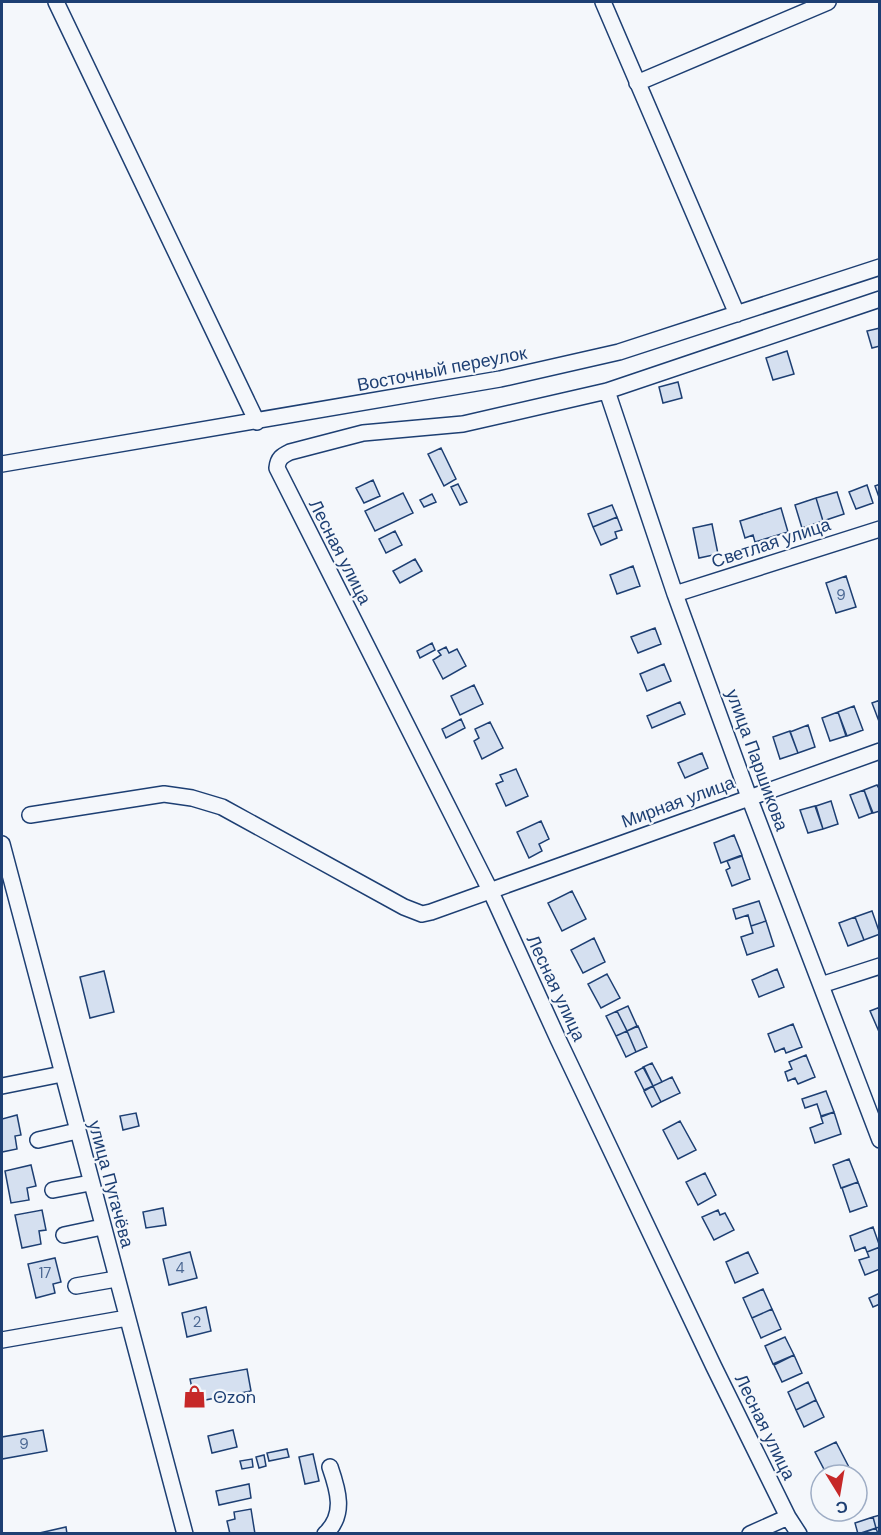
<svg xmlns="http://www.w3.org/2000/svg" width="881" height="1535" viewBox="0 0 881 1535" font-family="'DM Sans',sans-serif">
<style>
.building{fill:#d5e0f0;stroke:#1d3f73;stroke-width:1.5}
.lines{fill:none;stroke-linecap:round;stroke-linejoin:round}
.minor-casing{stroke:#1d3f73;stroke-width:18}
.minor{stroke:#f4f7fb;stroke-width:15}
.labels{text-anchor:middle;stroke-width:4.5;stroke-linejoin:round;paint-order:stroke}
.number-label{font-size:15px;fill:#4b6792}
.street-label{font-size:18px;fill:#1d3f73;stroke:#f4f7fb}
.poi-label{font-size:18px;fill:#1d3f73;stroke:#f4f7fb;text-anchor:start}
</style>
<rect width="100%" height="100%" fill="#f4f7fb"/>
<path class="building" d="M880,328V346L872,348L867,331Z
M787,351L794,374L773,380L766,358Z
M678,382L682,398L663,403L659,387Z
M441,448L456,479L444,486L428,454Z
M373,480L380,496L364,503L356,488Z
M458,484L467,502L460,505L451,487Z
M880,484V500L875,486Z
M867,485L873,503L856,509L849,492Z
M837,492L844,514L823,521L816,498Z
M403,493L413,513L375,531L365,511Z
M432,494L436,502L424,507L420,500Z
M816,498L823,521L802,528L795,505Z
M612,505L617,517L593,527L588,514Z
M781,508L788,532L755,542L753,535L745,538L740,521Z
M617,517L622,530L615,532L617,538L601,545L593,527Z
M712,524L718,554L699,558L693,528Z
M395,531L402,545L386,553L379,539Z
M415,559L422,571L400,583L393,571Z
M633,566L640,586L617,594L610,575Z
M846,576L856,607L836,613L826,583Z
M655,628L661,644L638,653L631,637Z
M432,643L435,650L420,658L417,651Z
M446,647L449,653L457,649L466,666L443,679L433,660L441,655L438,651Z
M664,664L671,681L647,691L640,674Z
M474,685L483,704L460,715L451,696Z
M880,700V724L872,703Z
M680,702L685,714L652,728L647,716Z
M854,706L863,730L847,736L838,712Z
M838,712L846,736L830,741L822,718Z
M461,719L465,728L446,738L442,729Z
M490,722L503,748L482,759L474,741L479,738L475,729Z
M808,725L815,747L798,753L790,732Z
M790,731L798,753L780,759L773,737Z
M702,753L708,768L685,778L678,763Z
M516,769L528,796L506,806L496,784L503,781L500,775Z
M877,785L880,790V811L873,813L864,790Z
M864,790L872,813L859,818L850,795Z
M831,801L838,824L823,829L816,806Z
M815,806L823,829L808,833L800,810Z
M541,821L549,839L539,844L542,851L529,858L517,832Z
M734,835L742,855L721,863L714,843Z
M742,856L750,879L732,886L726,870L730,868L727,861Z
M572,891L586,919L562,931L548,903Z
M759,901L766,921L751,926L748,915L736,919L733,909Z
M872,911L880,934L864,940L855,917Z
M855,917L864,940L848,946L839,923Z
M766,921L774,946L747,955L741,937L753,933L751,926Z
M594,938L605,962L583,973L571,950Z
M777,969L784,987L759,997L752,980Z
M104,971L114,1012L90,1018L80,977Z
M607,974L620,998L601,1008L588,984Z
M628,1006L637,1026L627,1031L617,1011Z
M880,1007V1034L870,1011Z
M617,1011L627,1031L616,1036L606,1016Z
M793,1024L802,1047L786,1053L784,1048L775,1052L768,1034Z
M638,1026L647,1047L636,1052L627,1031Z
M627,1031L636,1052L626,1057L616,1036Z
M806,1055L815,1077L798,1084L795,1078L788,1081L785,1072L792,1069L789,1062Z
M652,1063L662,1082L653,1086L643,1067Z
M644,1067L653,1086L644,1090L635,1072Z
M672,1077L680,1093L661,1102L653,1086Z
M653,1086L661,1102L652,1107L644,1091Z
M826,1091L834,1112L821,1116L817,1104L805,1108L802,1099Z
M834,1112L841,1134L815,1143L810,1128L823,1123L821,1117Z
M136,1113L139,1126L123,1130L120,1116Z
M17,1115L21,1135L15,1136L17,1149L2,1152V1119Z
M680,1121L696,1150L678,1159L663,1130Z
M849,1159L858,1182L841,1188L833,1165Z
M31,1165L36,1186L27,1188L29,1200L11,1203L5,1171Z
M705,1173L716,1195L698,1205L686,1182Z
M858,1182L867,1206L850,1212L842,1188Z
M163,1208L166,1225L146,1228L143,1212Z
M42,1210L46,1230L39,1231L41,1244L22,1248L15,1215Z
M718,1210L720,1215L725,1213L734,1230L714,1240L702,1217Z
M873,1227L880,1247L867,1252L865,1247L855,1251L850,1236Z
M880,1247V1269L865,1275L859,1260L869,1257L867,1252Z
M190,1252L197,1278L169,1285L163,1259Z
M748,1252L758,1273L735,1283L726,1262Z
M55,1258L61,1282L53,1284L55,1293L36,1298L28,1264Z
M763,1289L772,1309L752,1318L743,1298Z
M880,1293V1304L873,1307L869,1298Z
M206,1307L211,1331L187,1337L182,1313Z
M772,1309L781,1329L761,1338L752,1318Z
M785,1337L794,1355L773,1364L765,1346Z
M794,1355L802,1373L782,1382L774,1365Z
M247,1369L251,1391L195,1402L190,1379Z
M808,1382L816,1400L796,1410L788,1392Z
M816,1400L824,1417L804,1427L796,1410Z
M43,1430L47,1451L2,1459V1437Z
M233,1430L237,1447L212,1453L208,1436Z
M836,1442L853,1475H827L815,1452Z
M287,1449L289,1457L269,1461L267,1453Z
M313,1454L319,1481L305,1484L299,1457Z
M264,1455L266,1466L259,1468L256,1457Z
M252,1459L253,1467L242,1469L240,1461Z
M249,1484L251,1498L219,1505L216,1491Z
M251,1509L255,1534H230L227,1521L235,1519L234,1512Z
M880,1515V1527L876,1528L873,1517Z
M873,1517L876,1528L858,1534L855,1523Z
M66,1527L67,1534H35Z
M876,1528L878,1534H860Z"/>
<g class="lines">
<defs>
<path id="minor" d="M56,2L257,422
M603,2L737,314
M637,83L828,2
M607,391L675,594L749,797L880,1140
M2,464L500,379L619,352L880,267
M675,594L880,529
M30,815L164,794L192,798L222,807L404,907L422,914L431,912L880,751
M2,844L185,1534
M821,985L880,966
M2,1086L62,1074
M38,1140L77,1131
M53,1190L90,1183
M64,1235L102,1227
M76,1286L116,1279
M2,1340L127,1318
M325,1534C346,1515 338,1490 330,1467
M750,1534L788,1517
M799,1534L788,1517L714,1367L558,1039L491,892L277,468C278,458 282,456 290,452L363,433L463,424L607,391L880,299"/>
</defs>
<use href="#minor" class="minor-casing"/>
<use href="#minor" class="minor"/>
</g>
<defs>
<symbol id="shop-bare" viewBox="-9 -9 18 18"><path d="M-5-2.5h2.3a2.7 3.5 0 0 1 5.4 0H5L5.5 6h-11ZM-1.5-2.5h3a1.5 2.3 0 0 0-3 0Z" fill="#c62828" stroke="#f4f7fb" stroke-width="2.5" paint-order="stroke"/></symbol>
</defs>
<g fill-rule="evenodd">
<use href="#shop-bare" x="178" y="1380" width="33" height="33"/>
</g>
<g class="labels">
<g class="number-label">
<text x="841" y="600">9</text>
<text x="180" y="1273">4</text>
<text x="45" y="1278">17</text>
<text x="197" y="1327">2</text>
<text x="24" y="1449">9</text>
</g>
<g class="street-label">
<text transform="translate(442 369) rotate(-11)" y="6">Восточный переулок</text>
<text transform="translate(771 543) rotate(-18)" y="6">Светлая улица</text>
<text transform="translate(340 552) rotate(63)" y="6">Лесная улица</text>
<text transform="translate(757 760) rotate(70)" y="6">улица Паршикова</text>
<text transform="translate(678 802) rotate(-20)" y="6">Мирная улица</text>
<text transform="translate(556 988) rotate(65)" y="6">Лесная улица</text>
<text transform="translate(111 1184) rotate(75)" y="6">улица Пугачёва</text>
<text transform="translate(765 1427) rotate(64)" y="6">Лесная улица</text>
</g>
<g class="poi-label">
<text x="213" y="1403">Ozon</text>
</g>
</g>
<rect width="881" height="1535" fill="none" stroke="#1d3f73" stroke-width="6"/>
<g transform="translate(839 1493) rotate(169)"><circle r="28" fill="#f4f7fb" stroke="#9eadc5" stroke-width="1.5"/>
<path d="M0-4.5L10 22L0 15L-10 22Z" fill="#c62828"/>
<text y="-9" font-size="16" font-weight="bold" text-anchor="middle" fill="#1d3f73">С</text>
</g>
</svg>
